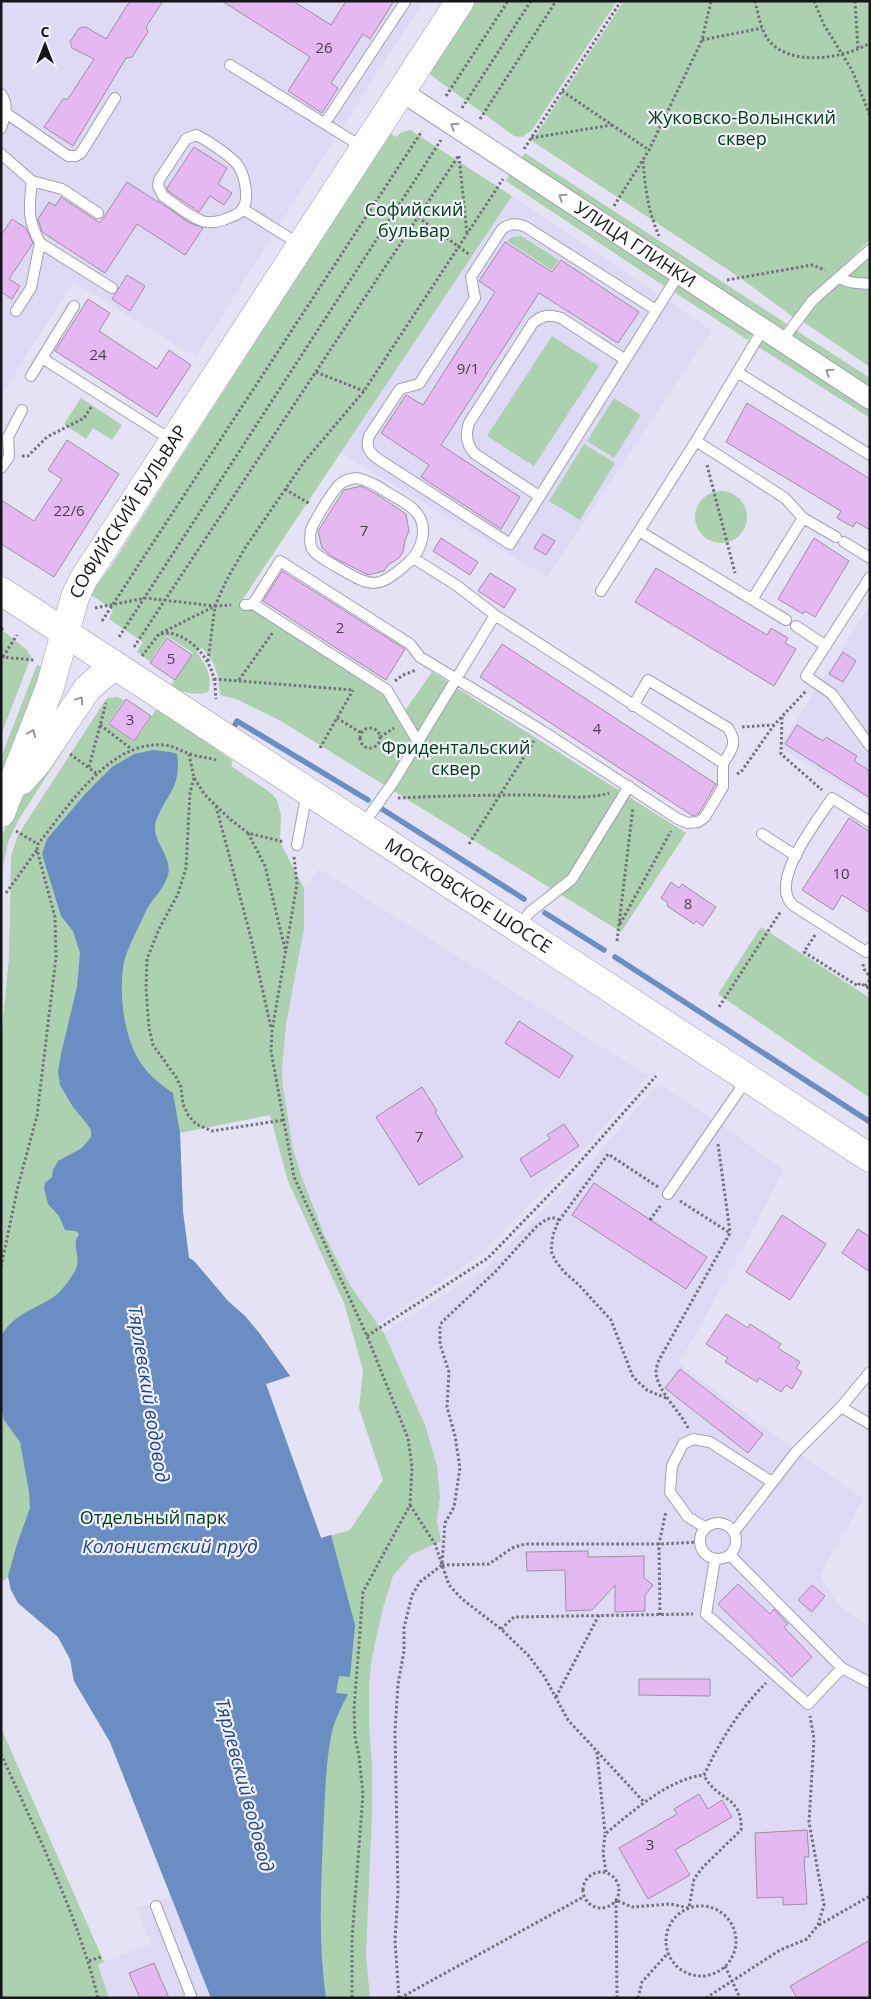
<svg xmlns="http://www.w3.org/2000/svg" width="871" height="1999" viewBox="0 0 871 1999" font-family="'Open Sans',sans-serif">
<style>
.built{fill:#ded9f4}
.green{fill:#abd1ae;fill-rule:evenodd}
.water{fill:#6a8dc4}
.lines{fill:none;stroke-linecap:round;stroke-linejoin:round}
.stream{stroke:#6a8dc4;stroke-width:5.5}
.building{fill:#e6b8f1;stroke:#9d90a0}
.lane-casing{stroke:#a39fb1;stroke-width:12}
.street-casing{stroke:#a39fb1;stroke-width:22}
.secondary-casing{stroke:#a39fb1;stroke-width:29}
.path{stroke:#73717d;stroke-width:3;stroke-dasharray:2.5 2.5;stroke-linecap:butt}
.lane{stroke:#fff;stroke-width:10}
.street{stroke:#fff;stroke-width:20}
.secondary{stroke:#fff;stroke-width:28}
.oneway{stroke:#969698}
.labels{text-anchor:middle;stroke-width:4.5;stroke-linejoin:round;paint-order:stroke}
.number-label{font-size:15px;fill:#4a3e50}
.park-label{font-size:18px;fill:#004112;stroke:#f2f0fc}
.street-label{font-size:18px;fill:#16151b;stroke:#f2f0fc}
.water-label{font-size:19px;font-style:italic;fill:#1c478a;stroke:#f2f0fc}
</style>
<rect width="100%" height="100%" fill="#e5e2f5"/>
<path class="built" d="M1,1H424L276,230L196,357L73,282L1,396Z
M512,196L711,330L547,577L341,453Z
M870,605V800L779,748Z
M319,869L648,1076L579,1155L479,1256L378,1324L350,1284L316,1214L301,1178L293,1149L283,1087L282,1069L286,1024L304,929V888Z
M658,1084L717,1122L784,1170L728,1276L679,1363L767,1430L863,1499L820,1575L840,1608L870,1626V1998H370L366,1955L372,1814V1764L369,1725V1685L372,1657L383,1608L393,1576L411,1555L440,1541L437,1521L440,1497L437,1466L425,1425L384,1333L484,1270L590,1163Z
M171,1896L211,1998H109L98,1964L151,1944L137,1908Z"/>
<path class="green" d="M475,1H617L532,130L522,137L514,136L428,73Z
M624,1H870V240L793,317L739,277L532,141Z
M410,130L512,196L241,602L406,709L432,672L686,833L621,932L281,721L236,699L220,695C219,677 216,659 201,648L197,653C206,664 213,678 208,692C198,697 180,690 168,689L193,653L167,636L150,661L137,652L143,642L109,619L113,610L90,594L111,566L390,133L396,137L402,132Z
M525,153L787,324L780,334L519,162Z
M513,170L671,275L664,286L506,181Z
M521,236L559,260L552,270L507,241L512,237Z
M870,256V367L802,321L834,287Z
M680,282L755,330L748,340L674,292Z
M794,329L870,378V394L787,340Z
M552,336L599,366L534,466L487,436Z
M763,337L870,405V418L757,346Z
M81,398L122,425L112,440L93,428L86,439L64,424Z
M614,398L641,415L614,458L587,441Z
M584,444L615,463L580,520L549,501Z
M695 517a26 26 0 1 1 52 0a26 26 0 1 1-52 0Z
M1,629L27,650L31,657L1,735Z
M37,665L45,668L1,778V757Z
M117,697L124,700L108,724L134,742L158,707L233,761L231,766L271,793L277,800L281,815L280,842L304,888V929L286,1024L282,1069L283,1087L293,1149L302,1178L324,1234L350,1285L384,1333L425,1425L437,1466L440,1497L437,1521L441,1541L411,1555L393,1576L383,1608L372,1657L369,1685V1725L372,1764V1814L366,1955L370,1998H211L110,1742L74,1681L70,1659L58,1637L18,1603L11,1590L8,1577L1,1583V1038L9,958L11,856L18,835L104,702L108,698ZM270,1115L288,1181L344,1303L363,1370L359,1408L383,1480L350,1530L321,1538L266,1384L290,1376L260,1334L245,1316L228,1301L194,1261L189,1258L183,1212L180,1133Z
M87,699L94,703L19,819L8,842L3,867L1,951V836L21,800Z
M761,927L870,998V1098L718,994Z
M1,1728L104,1962L98,1965L109,1998H1Z"/>
<path class="water" d="M153,750L170,752L177,754C182,787 166,794 156,821C150,841 173,855 168,875C164,890 151,899 145,913C138,929 128,946 124,962C118,993 124,1040 142,1065C150,1076 161,1085 173,1093L180,1133L183,1212L189,1258L194,1261L228,1301L245,1316L260,1334L290,1376L266,1384L321,1538L331,1535L355,1625L350,1677L339,1676L336,1693L348,1694C341,1708 334,1721 331,1736C325,1769 325,1802 323,1835C321,1889 318,1944 326,1998H211L110,1742L74,1681L70,1659L58,1637L18,1603L11,1590L8,1576L17,1544L30,1508L29,1492L20,1442L4,1420L1,1405V1337C12,1315 33,1310 52,1298C60,1293 70,1280 75,1271C81,1259 74,1249 76,1241C76,1238 78,1237 79,1234L76,1231L65,1230L59,1216L48,1204L44,1188L45,1183L52,1177L53,1170L58,1161L82,1148L91,1137V1130L87,1124L73,1107L60,1085L58,1071L61,1054L77,987L80,953L73,931L61,916L42,854L47,839L86,793L112,767L134,754Z"/>
<g class="lines">
<path class="stream" d="M235,725L237,721L368,800
M382,809L524,899
M545,913L604,950
M615,957L870,1122"/>
</g>
<path class="building" d="M130,1H163L146,27L148,32L132,57L126,58L73,146L44,127L63,99H68L94,59L72,48L70,42L79,28L86,27L106,39Z
M222,1H293L331,25L346,1H394L370,39L363,34L331,83L338,88L322,113L288,91L310,57Z
M194,147L227,168L218,184L232,193L224,205L210,196L199,212L168,191L167,188Z
M127,182L158,202V201L188,222L203,228L185,255L137,224L105,273L42,232L38,219L49,202L55,206L61,197L100,223Z
M12,219L26,228L33,243L9,279L20,286L12,299L1,292V235Z
M505,242L552,272L561,260L639,312L618,343L539,293L441,445L520,497L501,529L421,477L429,465L381,433L406,395L423,405L495,292L479,281Z
M127,275L145,286L130,311L112,299Z
M88,299L110,313L99,331L157,369L169,350L191,365L157,417L55,351Z
M747,403L870,479V530L856,522L853,527L837,518L841,511L726,442Z
M67,440L119,474L54,577L1,544V500L34,521L62,479L48,470Z
M361,486L378,495L406,514L409,531L405,540L403,552L399,558L388,565L384,571L368,575L333,557L322,548L318,531L344,490Z
M543,534L555,541L546,555L534,548Z
M441,538L478,562L470,575L433,551Z
M814,538L849,561L815,617L805,611L803,614L778,599Z
M656,568L767,635L771,628L788,638L785,643L796,649L774,686L635,602Z
M282,571L405,649L386,680L263,601Z
M490,573L516,589L504,608L478,591Z
M167,638L192,655L175,680L150,663Z
M502,644L716,784L699,813L693,816L480,677Z
M843,652L856,661L843,682L829,674Z
M126,699L151,716L134,741L109,724Z
M797,725L823,741L826,737L857,756L854,761L870,771V798L785,744Z
M849,818L870,832V913L842,895L833,910L802,890Z
M671,882L679,888L682,884L716,907L703,926L696,921L694,924L667,906L668,903L661,898Z
M519,1021L573,1056L559,1078L505,1043Z
M422,1087L437,1111L435,1112L463,1157L419,1185L376,1117Z
M564,1124L579,1146L531,1177L520,1159L550,1139L547,1135Z
M594,1183L707,1257L686,1289L572,1215Z
M782,1215L826,1244L790,1300L746,1272Z
M858,1229L870,1237V1272L842,1253Z
M726,1314L748,1328L750,1324L781,1344L778,1348L800,1362L796,1368L802,1372L792,1389L786,1385L781,1392L759,1378L757,1382L725,1362L728,1358L706,1344Z
M680,1369L763,1434L748,1453L665,1388Z
M588,1551V1557L644,1556V1578L653,1585L645,1595V1611L615,1612V1585L592,1610L566,1611L565,1570L527,1571L526,1552Z
M738,1584L770,1614L774,1609L788,1624L784,1627L812,1657L792,1677L718,1604Z
M812,1585L825,1596L812,1612L798,1600Z
M639,1679H710V1696L639,1695Z
M699,1794L708,1809L722,1800L732,1817L675,1850L690,1875L648,1899L619,1848L677,1814L674,1809Z
M807,1830L809,1857H804L807,1904L783,1905V1897L757,1898L755,1833Z
M870,1940V1998H797L790,1986Z
M154,1963L169,1998H140L129,1973Z"/>
<g class="lines">
<defs>
<path id="lane" d="M230,65L364,148
M1,94C9,105 5,117 1,128
M6,113L68,156H76L81,153L115,98
M325,123L405,2
M196,135C207,140 229,155 237,164C244,173 250,197 243,208C240,214 234,216 228,218C220,222 210,223 202,221C188,216 175,204 163,196L158,186L159,180L186,139Z
M1,154L32,181C29,208 27,218 40,243L31,288L16,311
M32,181L62,189L98,213
M243,209L299,244
M40,243L112,288
M839,277L870,250
M656,310L526,227C516,223 511,223 502,229L471,277L475,298L419,384L400,389L369,436C366,446 368,450 375,457L510,544L679,274
M782,341L812,301L839,277C848,284 859,283 870,284
M42,358L173,441
M737,372L870,455
M31,376L74,306
M696,441L785,498L803,518L753,598
M1,468L9,457L8,437L22,410
M356,478C369,480 379,487 390,494C398,499 409,504 415,511C429,525 423,549 409,562C377,590 373,588 337,567C329,562 317,557 312,549C309,543 310,532 312,527C317,517 332,492 339,485C344,480 350,479 356,478Z
M539,496L475,454C466,445 465,435 469,423L533,323C542,315 550,314 561,318L624,359
M803,518L836,537
M639,531L786,620
M844,542L870,558
M870,577L806,676L832,694L870,746
M601,591L696,441L763,329
M253,604L280,561L410,644L420,657L541,730L678,819L688,823L698,822L705,817L723,787V763L495,615L456,585L413,558
M245,605L253,604L387,690L418,742
M796,626L826,646
M633,706L648,680L728,728C738,743 732,750 723,763
M870,822L832,798C818,820 766,884 794,906L866,952L870,948
M362,826L394,781L495,615
M762,834L796,856
M297,845L307,792
M518,928L530,912L572,879L629,786
M668,1194L747,1079
M841,1407L870,1424
M700 1541a18 18 0 1 1 36 0a18 18 0 1 1-36 0Z
M706,1528L688,1517L670,1492L672,1466L683,1444L693,1439L710,1442L772,1482
M734,1532L796,1452L841,1407L870,1372
M730,1555L842,1668L870,1683
M715,1559L706,1614L808,1704L842,1668
M156,1906L191,1996L189,1998"/>
<g id="street">
<path id="s1" d="M401,91L870,399"/>
</g>
<g id="secondary">
<path id="s2" d="M1,591L870,1158"/>
<path d="M21,781L37,763L87,689L98,679L115,666"/>
<path id="s3" d="M1,813L50,687L75,597L83,580L460,1"/>
</g>
</defs>
<use href="#lane" class="lane-casing"/>
<use href="#street" class="street-casing"/>
<use href="#secondary" class="secondary-casing"/>
<path class="path" d="M755,1C758,13 760,27 767,38C788,68 843,59 870,43
M814,1L824,25L852,70L870,116
M855,1L858,50
M702,40L762,28
M562,91L649,150
M446,96L508,1
M462,108L531,1
M480,119L556,1
M531,138L612,125
M524,149L621,1
M459,156L467,234
M643,161C645,187 648,211 659,236
M614,206L649,150L702,40L711,1
M418,217L470,255
M727,280L812,265L825,270
M316,372L364,391
M22,456H28L47,437L84,418L92,406
M707,465L735,573
M285,489L310,504
M95,608L146,598L215,606
M102,621L422,131
M1,629L6,628
M161,633L215,606L231,605
M119,637L441,140
M134,647L459,155
M142,656L159,634C162,634 167,633 170,633C192,637 211,660 214,680C216,686 215,693 216,699
M1,657L34,660
M3,657L17,635
M208,661L215,606L226,581L245,548L304,462L364,391L503,179
M214,679L353,690
M239,680L273,632
M395,681L403,675L416,670
M782,717L781,754L822,790
M337,718L361,733
M100,725L133,750
M742,727L773,725
M360 738a10 10 0 1 1 20 0a10 10 0 1 1-20 0Z
M380,737L394,728
M320,748L353,690
M70,754L96,773
M189,754L194,778L205,795L231,820L248,833L284,842
M89,767L106,703
M737,774L741,772L774,725L806,691
M194,778L190,792L186,868L178,894L159,929L147,959L146,988L149,1028L153,1045L176,1077L181,1087L183,1104L188,1115L196,1124L212,1131L284,1120
M398,798C442,796 485,795 529,795C555,795 584,801 609,793
M216,806L251,938L271,1028
M16,831L38,844
M248,833L265,866L285,949
M469,844L534,741
M294,857L297,884L272,1031L271,1051L294,1177L367,1336L408,1438L412,1467L410,1505L363,1592L354,1709L355,1737L359,1756L363,1794L352,1939V1998
M6,893L37,850
M620,924L671,831
M815,935L804,952L858,986L860,983L870,989
M617,941L633,807
M863,964L864,969L870,977
M865,986L870,980
M870,992V994
M719,1007L781,911
M718,1144L730,1232
M658,1187L608,1154L558,1222L553,1235L551,1251L555,1260L564,1272L578,1284L611,1320L633,1377L647,1390L668,1399
M680,1201L730,1233L659,1360C658,1363 656,1368 656,1372C657,1391 680,1411 688,1428
M650,1220L661,1205
M1,1267L18,1186L37,1116L56,957L55,917L37,850L38,844C68,807 110,740 164,745C174,746 181,751 190,754C198,757 207,757 216,760
M367,1336L488,1258L571,1172L656,1076
M410,1505L435,1544L449,1585L462,1599L501,1629L528,1655L544,1676L568,1720L644,1802
M442,1565L489,1564L512,1548L525,1544H659L700,1542
M660,1615L659,1544L666,1511
M501,1629L514,1617L693,1614
M556,1697L599,1615
M597,1752L605,1833
M1,1754C37,1834 77,1913 98,1998
M583 1890a18 18 0 1 1 36 0a18 18 0 1 1-36 0Z
M606,1872L603,1853L605,1834C632,1812 668,1779 704,1775C720,1741 739,1710 766,1683
M666 1941a35 35 0 1 1 70 0a35 35 0 1 1-70 0Z
M819,1925L870,1896
M89,1961L101,1957
M725,1966L740,1998
M399,1998L395,1940L398,1893L395,1731L398,1684L404,1651V1628L412,1595L420,1582L442,1565L445,1523L454,1507L460,1468L455,1436L447,1407L449,1372L440,1344V1327L442,1322L495,1272L537,1226L547,1219L554,1218L560,1220
M400,1998L583,1897
M617,1998L616,1900L632,1907L670,1904L689,1908L694,1879L703,1867L741,1830C743,1795 717,1802 704,1775
M638,1998L642,1982L668,1953
M706,1998L780,1950L807,1939L818,1925L824,1905L809,1822L814,1739L810,1716"/>
<use href="#lane" class="lane"/>
<use href="#street" class="street"/>
<use href="#secondary" class="secondary"/>
</g>
<defs><path id="oneway-chevron" d="M-2-3.5L2.5 0L-2 3.5" fill="none" stroke-width="1.6" stroke-linecap="round" stroke-linejoin="round" transform="scale(1.25)"/></defs>
<g class="oneway">
<use href="#oneway-chevron" transform="translate(454 126) rotate(-147)"/>
<use href="#oneway-chevron" transform="translate(562 197) rotate(-147)"/>
<use href="#oneway-chevron" transform="translate(829 372) rotate(-147)"/>
<use href="#oneway-chevron" transform="translate(80 700) rotate(-56)"/>
<use href="#oneway-chevron" transform="translate(32 733) rotate(-68)"/>
</g>
<g class="labels">
<g class="number-label">
<text x="324" y="53">26</text>
<text x="98" y="360">24</text>
<text x="468" y="374">9/1</text>
<text x="69" y="516">22/6</text>
<text x="364" y="536">7</text>
<text x="340" y="633">2</text>
<text x="171" y="664">5</text>
<text x="130" y="725">3</text>
<text x="597" y="734">4</text>
<text x="841" y="879">10</text>
<text x="688" y="909">8</text>
<text x="419" y="1142">7</text>
<text x="650" y="1850">3</text>
</g>
<g class="park-label">
<text x="742" y="124">Жуковско-Волынский<tspan x="742" dy="21">сквер</tspan></text>
<text x="414" y="216">Софийский<tspan x="414" dy="21">бульвар</tspan></text>
<text x="456" y="754">Фридентальский<tspan x="456" dy="21">сквер</tspan></text>
<text x="153" y="1524">Отдельный парк</text>
</g>
<g class="street-label">
<text dy="6" stroke="none"><textPath href="#s1" startOffset="280">УЛИЦА ГЛИНКИ</textPath></text>
<text dy="6" stroke="none"><textPath href="#s3" startOffset="329">СОФИЙСКИЙ БУЛЬВАР</textPath></text>
<text dy="6" stroke="none"><textPath href="#s2" startOffset="558">МОСКОВСКОЕ ШОССЕ</textPath></text>
</g>
<g class="water-label">
<text transform="translate(149 1394) rotate(81)" y="7">Тярлевский водовод</text>
<text x="170" y="1553">Колонистский пруд</text>
<text transform="translate(245 1785) rotate(75)" y="7">Тярлевский водовод</text>
</g>
</g>
<rect width="871" height="1999" fill="none" stroke="#16151b" stroke-width="5"/>
<g transform="translate(45 45)" stroke="#f2f0fc" stroke-width="4" paint-order="stroke">
<path d="M0-4L9 19L0 12L-9 19Z" fill="#16151b"/>
<text y="-8" font-size="14" font-weight="bold" text-anchor="middle" fill="#16151b">С</text>
</g>
</svg>
